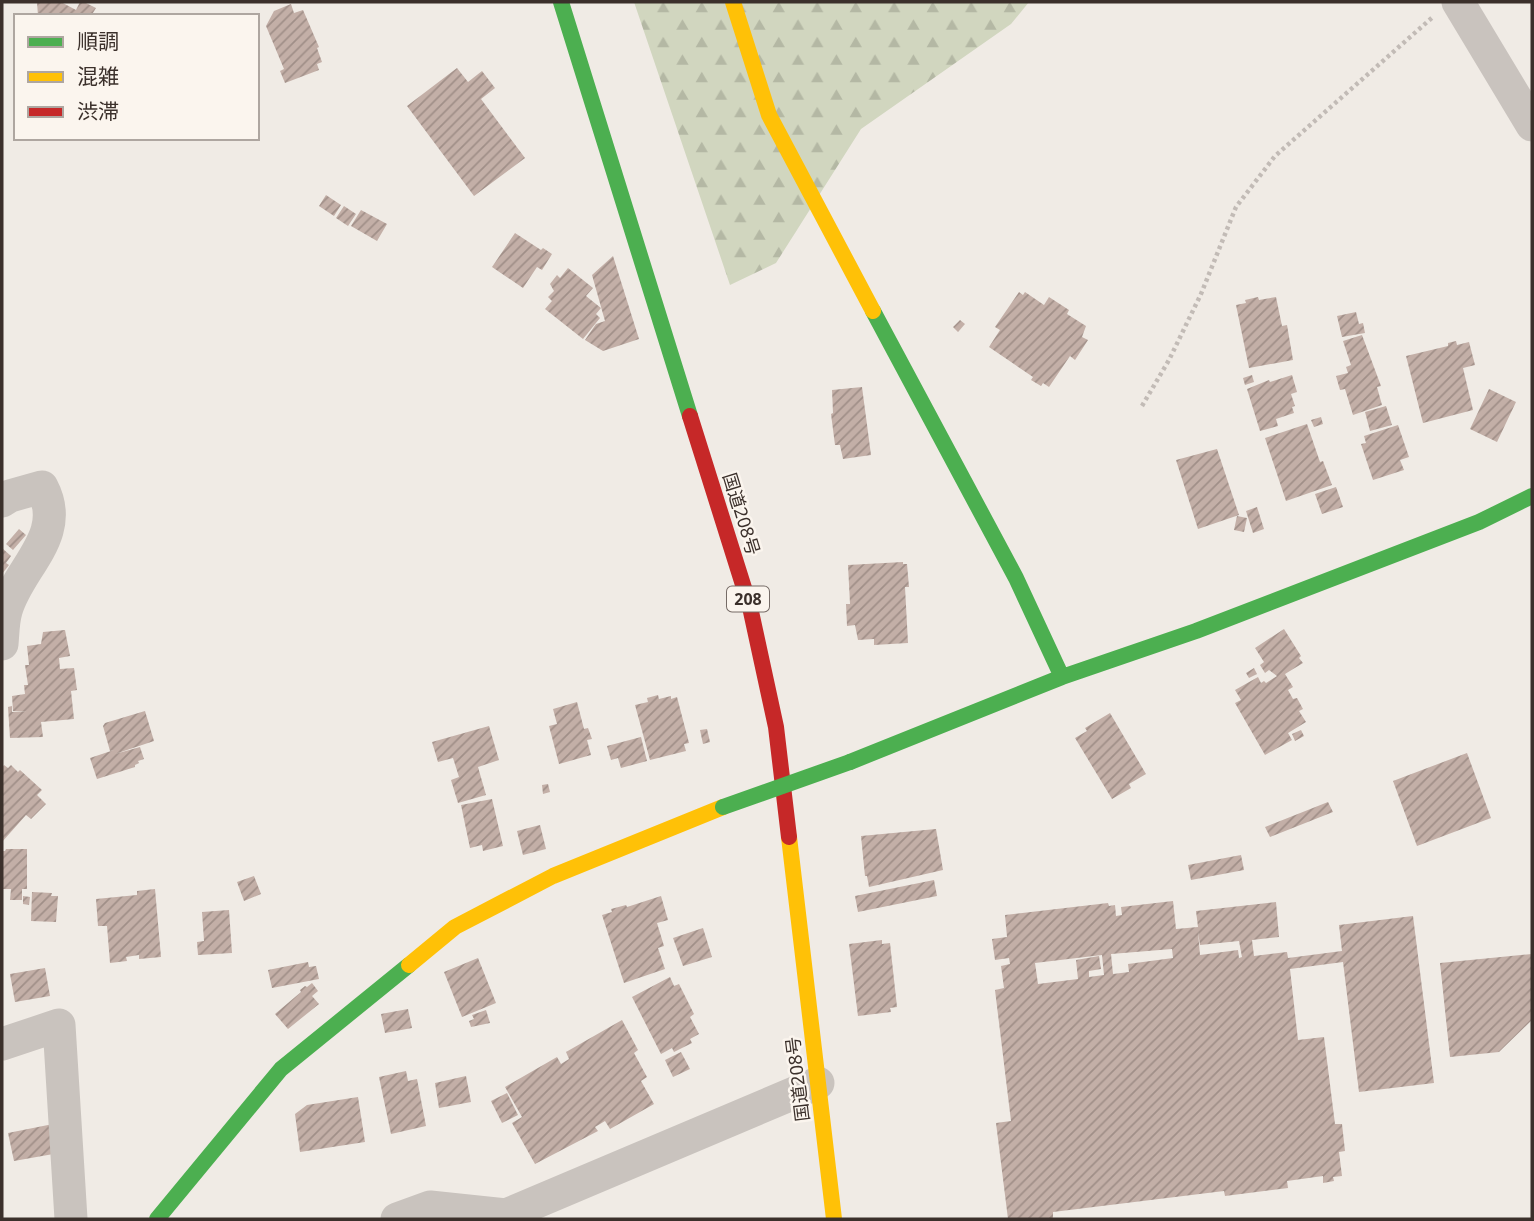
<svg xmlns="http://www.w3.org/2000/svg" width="1534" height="1221" viewBox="0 0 1534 1221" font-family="'Noto Sans','Noto Sans JP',sans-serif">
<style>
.forest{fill:url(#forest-firs)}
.building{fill:url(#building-hatch);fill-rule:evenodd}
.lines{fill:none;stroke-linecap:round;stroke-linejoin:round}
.path{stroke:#c2bbb6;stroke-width:4.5;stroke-dasharray:3.5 3.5;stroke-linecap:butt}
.street{stroke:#c9c3be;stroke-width:33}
.fast{stroke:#4caf50;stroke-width:16}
.slow{stroke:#ffc107;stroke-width:16}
.jam{stroke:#c62828;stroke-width:16}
.fast-bridge{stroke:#4caf50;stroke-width:16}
.labels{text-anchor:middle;stroke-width:5;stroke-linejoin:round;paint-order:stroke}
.shield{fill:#fbf5ee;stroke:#756b66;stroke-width:2}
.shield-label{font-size:16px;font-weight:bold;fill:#3b302b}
.street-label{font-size:18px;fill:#3b302b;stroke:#fbf5ee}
</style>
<defs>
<pattern id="forest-firs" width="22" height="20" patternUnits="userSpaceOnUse" patternTransform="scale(1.75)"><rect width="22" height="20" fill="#d1d6bf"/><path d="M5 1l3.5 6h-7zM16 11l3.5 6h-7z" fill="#b4b8a4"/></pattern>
<pattern id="building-hatch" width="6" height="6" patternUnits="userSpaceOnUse" patternTransform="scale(1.75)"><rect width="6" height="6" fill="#c3afa7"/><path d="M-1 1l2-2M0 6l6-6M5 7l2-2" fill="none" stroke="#a08f88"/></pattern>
</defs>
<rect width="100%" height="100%" fill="#f0ebe5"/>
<path class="forest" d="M634,2H1029L1011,24L861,129L776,263L730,285Z"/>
<path class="building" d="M37,2H61L76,10L80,2H84L96,8L91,16H38Z
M291,4L294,13L303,10L319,47L317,48L322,62L317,64L319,70L285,83L280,71L284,69L266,26L274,11Z
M457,68L468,82L482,71L495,88L481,99L525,158L474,196L407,106Z
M326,195L341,205L334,216L319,206Z
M344,206L356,214L348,226L336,218Z
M361,210L387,224L377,241L351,226Z
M515,233L541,250L543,248L552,254L542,270L537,267L523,288L492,267Z
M613,256L639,339L603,351L585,340L596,324L605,321L592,275Z
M568,268L593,288L586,296L601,308L596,314L600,318L583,339L545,309L552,301L548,297L554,291L550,284L557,275L560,278Z
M1019,292L1023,295L1025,292L1044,305L1049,297L1069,310L1067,314L1086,326L1082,337L1088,340L1075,360L1070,356L1049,387L1043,383L1041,386L1031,380L1033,377L989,347L1000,330L995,327Z
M1258,297L1259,300L1276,297L1282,326L1287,325L1293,360L1249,368L1236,305L1246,303L1245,300Z
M1356,312L1359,324L1363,323L1365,333L1342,337L1337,316Z
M960,320L965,324L958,332L953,327Z
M1362,335L1381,386L1377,387L1382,405L1353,415L1345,389L1340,390L1336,376L1348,373L1346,367L1351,365L1343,341Z
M1456,341L1457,345L1469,342L1475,365L1463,368L1473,410L1423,423L1406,356L1448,346V343Z
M1252,375L1254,382L1245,385L1243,378Z
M1292,375L1297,392L1291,394L1295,406L1292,407L1294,413L1276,419L1278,426L1260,431L1247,389L1269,380L1270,382Z
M862,387L871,455L843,459L840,445H835L831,414L833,413L832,390Z
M1489,389L1516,402L1497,442L1470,429Z
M1386,406L1392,425L1370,431L1365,412Z
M1321,417L1323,424L1314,427L1311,420Z
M1307,424L1320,462L1323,461L1332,485L1286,501L1265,438Z
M1398,425L1409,457L1400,460L1404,470L1373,480L1361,444L1366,443L1364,436Z
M1217,449L1239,515L1198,529L1176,460Z
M1336,487L1343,507L1322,514L1315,494Z
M1257,507L1264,529L1253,533L1246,511Z
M1237,516L1247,518L1244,532L1234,530Z
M19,529L26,535L13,550L6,544Z
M2,548L11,556L6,563L9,565L2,574Z
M903,562V564H907L909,587H905L908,643L874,645V639L858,640L855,625L847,626L846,604H850L848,565Z
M1284,629L1301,656L1299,658L1303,663L1285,674L1293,687L1288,690L1293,699L1297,698L1303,709L1299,711L1306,722L1288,733L1292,740L1265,755L1235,703L1241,700L1235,690L1258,677L1261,683L1264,681L1266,683L1277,676L1269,670L1265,673L1260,665L1264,662L1255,648Z
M65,630L70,656L59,658L60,669L74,668L77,690L71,691L74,719L41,722L43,737L10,738L8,707L12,706V712L27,711H13L12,696L25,694L24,685H28L25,665H29L27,646L41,644L43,632Z
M1254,668L1257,674L1249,678L1246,673Z
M658,695L659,699L671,696V699L677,697L689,743L684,744L686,751L650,760L635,705L648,702L647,698Z
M577,702L584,729L588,728L592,739L587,740L591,755L559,764L549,726L557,724L553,709Z
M145,711L154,741L115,754L140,747L144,759L138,761L139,763L135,765V767L97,779L90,758L114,750L110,751L103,726L105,723Z
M1110,713L1146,774L1129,784L1131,788L1112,799L1075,738L1087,731L1085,728Z
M489,726L499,760L478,767L486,795L458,803L451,780L459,777L453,758L438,762L432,742Z
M707,729L710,742L703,744L700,730Z
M1301,730L1304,736L1295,741L1292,734Z
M641,737L647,761L621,768L618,758L611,760L607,746Z
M1467,753L1491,818L1417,846L1393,781Z
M4,765L8,768L11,765L18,772L20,770L42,790L37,795L46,804L31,819L26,815L2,842V768Z
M548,784L550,792L543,794L542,785Z
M492,799L503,846L483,851L482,845L470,848L461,805Z
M1328,802L1333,812L1270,837L1265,827Z
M540,825L546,849L523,855L517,831Z
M936,829L943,870L869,887L867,876H865L861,836Z
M6,849H27V889H22V900H10L11,889H2V851H5Z
M1241,855L1244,870L1191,880L1188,865Z
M254,876L261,894L244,901L237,882Z
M934,880L937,896L858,912L855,896Z
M155,889L161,957L139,959V955L126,957L127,961L110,963L107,926H98L96,899L137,895V891Z
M32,892L52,893L51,896H58L56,922L31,921Z
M23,896L30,897L29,905L23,904Z
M661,896L668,920L657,923L664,946L658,948L665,969L624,983L602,915L612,912L611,909L626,905L627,907Z
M1173,901L1176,929L1198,927L1196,911L1276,902L1279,937L1252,940L1254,956L1287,952L1288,958L1342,951L1339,925L1413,916L1434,1083L1359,1092L1343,962L1290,969L1298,1040L1324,1037L1335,1124H1342L1345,1151L1339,1152L1342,1176L1333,1177L1334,1181L1323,1183V1176L1287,1181L1288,1188L1225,1196L1224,1191L1053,1212V1219H1008L996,1123L1011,1121L995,990L1004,988L1001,966L1010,964L1009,958L995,960L992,939L1007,937L1005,915L1108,903L1109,906L1115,905L1116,916L1122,915L1121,907ZM1198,932L1200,945L1239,941L1242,957L1239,958L1238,950L1200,955ZM1172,949L1173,958L1128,964L1129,972L1113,974L1111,954ZM1102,955L1104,975L1089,977V971L1101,969L1099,956L1076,960L1078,979L1038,984L1035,963Z
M229,910L232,953L198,955L197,942L204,941L202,912Z
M703,928L712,957L683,966L673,938Z
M882,940V944L890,943L897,1007L890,1008L891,1012L858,1016L849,944Z
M1532,954V1020L1499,1052L1450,1057L1440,963Z
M478,958L496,1003L462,1017L444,972Z
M308,962L309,967L316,966L319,979L272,988L268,970Z
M45,968L50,996L15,1002L10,974Z
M670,977L674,986L679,984L694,1014L690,1017L699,1034L690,1039L692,1043L674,1052L672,1048L661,1054L632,997Z
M312,983L318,991L312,996L319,1004L288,1029L275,1014L301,992L300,990L305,986L307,987Z
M408,1009L412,1028L385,1033L381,1014Z
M486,1010L490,1023L471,1027L469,1021L474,1019L472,1015Z
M622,1020L638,1050L634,1053L647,1077L641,1081L654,1104L610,1129L605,1121L595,1127L598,1131L535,1164L512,1123L522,1117L505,1087L557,1057L561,1064L569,1059L566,1052Z
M681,1052L690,1069L673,1077L665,1060Z
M406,1071L408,1081L417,1079L426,1126L391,1134L379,1077Z
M466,1076L471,1102L439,1108L435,1083Z
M507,1093L518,1115L502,1123L491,1101Z
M358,1097L365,1142L300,1152L295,1114L307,1105Z
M53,1124L59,1153L14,1161L8,1133Z"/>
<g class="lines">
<path class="path" d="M1142,406L1169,360L1201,294L1236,207L1275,156L1434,16"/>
<path class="street" d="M1458,2L1532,125
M2,501L10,496L42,487C68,536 18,567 6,611C3,621 3,633 2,644
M2,1044L59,1025L71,1219
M397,1219L430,1207L506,1215L818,1083"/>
<path class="fast" d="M561,2L690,416
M873,311L1016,578L1062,677
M850,762L1062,677L1196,631L1479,522L1532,496
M157,1219L281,1069L409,965"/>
<path class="slow" d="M733,2L769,115L873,311
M789,837L834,1219
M409,965L455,927L553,876L723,807"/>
<path class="jam" d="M690,416L750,607L776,727L789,837"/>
<path class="fast-bridge" d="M723,807L850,762"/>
</g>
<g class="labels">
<rect class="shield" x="727" y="586.5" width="42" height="25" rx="5"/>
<g class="shield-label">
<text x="748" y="605">208</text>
</g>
<g class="street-label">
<text transform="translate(741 514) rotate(73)" y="6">国道208号</text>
<text transform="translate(798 1079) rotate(-97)" y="6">国道208号</text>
</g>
</g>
<rect width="1534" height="1221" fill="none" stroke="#3b302b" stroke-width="7"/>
<rect x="14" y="14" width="245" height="126" fill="#fbf5ee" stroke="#aea6a0" stroke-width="2"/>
<rect x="28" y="37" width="35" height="10" fill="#4caf50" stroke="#aea6a0" stroke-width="2"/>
<text x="77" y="49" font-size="21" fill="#3b302b">順調</text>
<rect x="28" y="72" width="35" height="10" fill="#ffc107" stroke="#aea6a0" stroke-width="2"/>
<text x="77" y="84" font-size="21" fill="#3b302b">混雑</text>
<rect x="28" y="107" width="35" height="10" fill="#c62828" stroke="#aea6a0" stroke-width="2"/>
<text x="77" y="119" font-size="21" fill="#3b302b">渋滞</text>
</svg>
